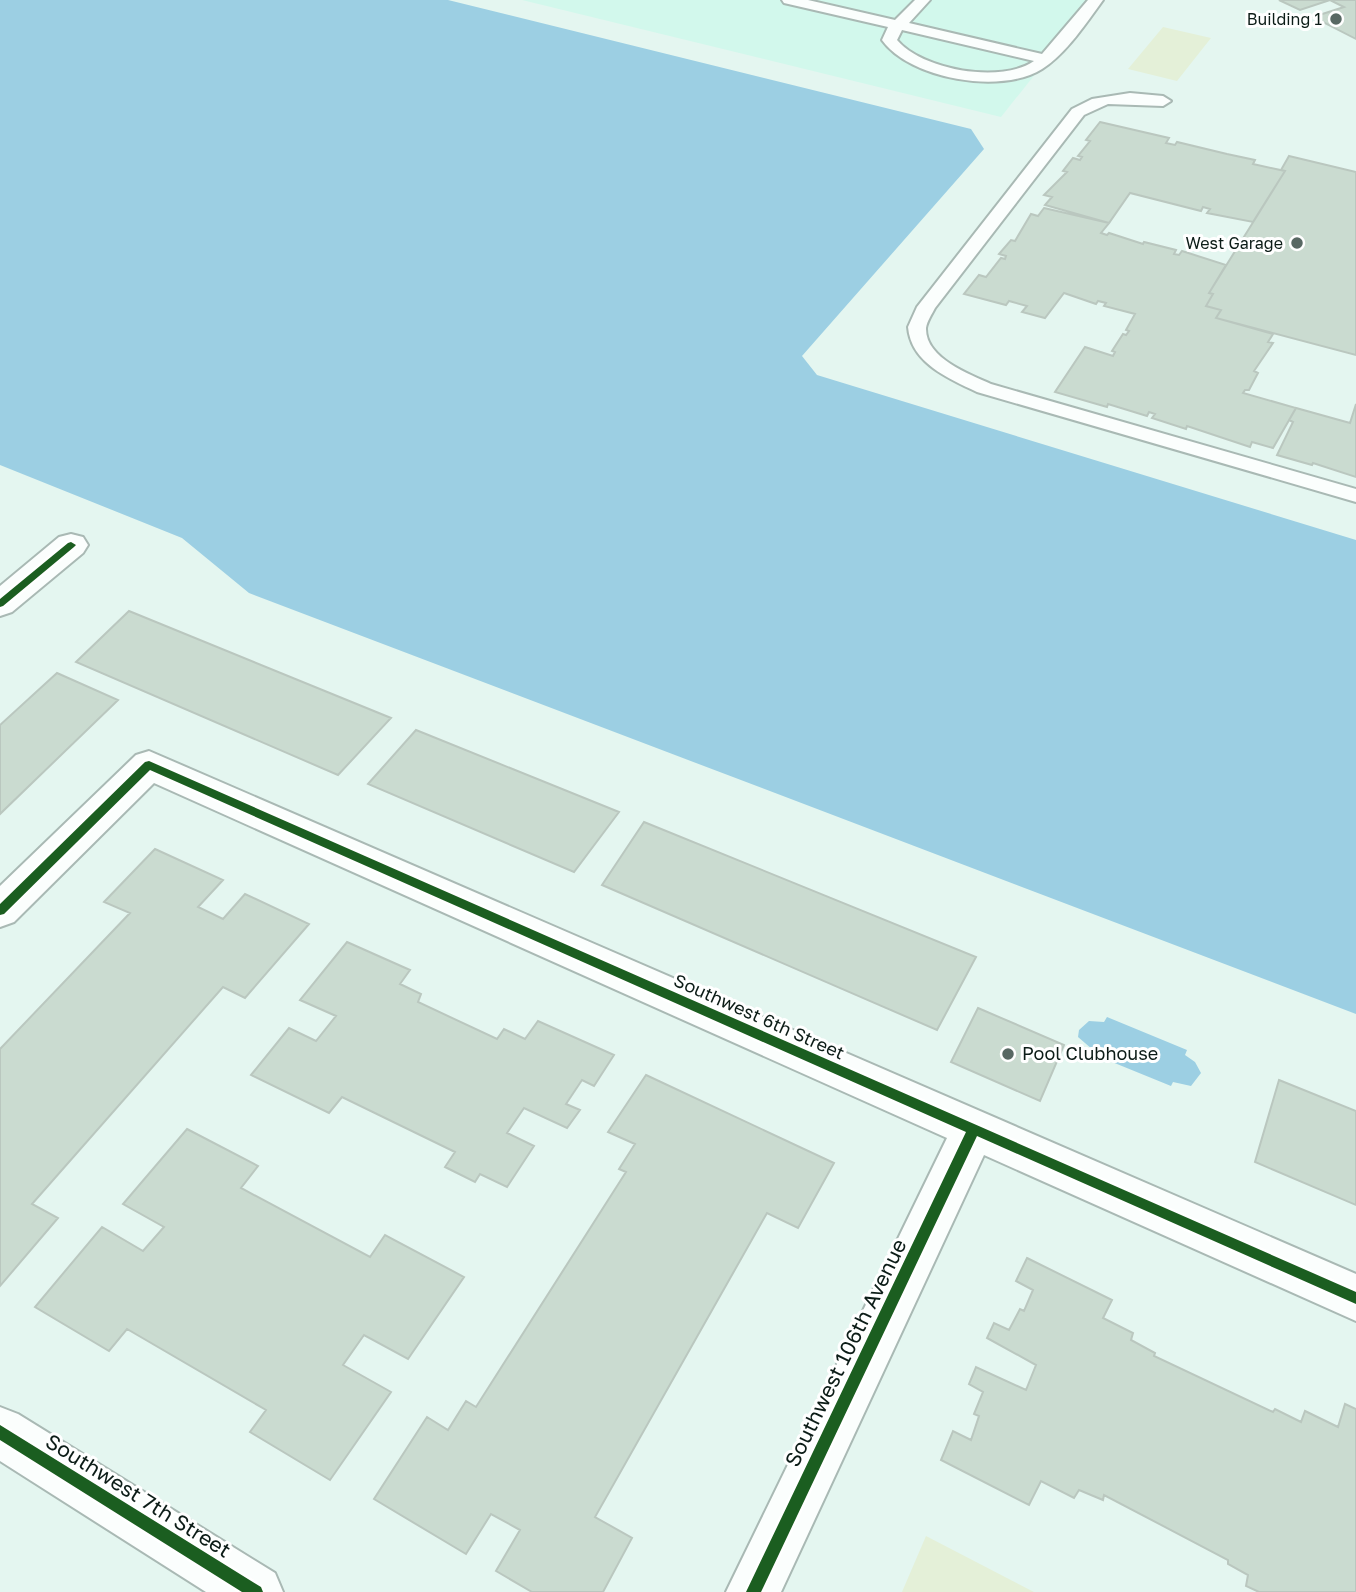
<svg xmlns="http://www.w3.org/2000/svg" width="1356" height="1592" viewBox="0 0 1356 1592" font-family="'Golos Text',sans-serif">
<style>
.built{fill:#d2f8ec}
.green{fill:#e4f0d8}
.water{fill:#9ccfe3}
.building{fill:#cadbd0;stroke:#bac7bf;stroke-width:2}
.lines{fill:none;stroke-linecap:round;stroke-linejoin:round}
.service-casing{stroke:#a9b9b4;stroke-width:4}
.minor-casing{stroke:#a9b9b4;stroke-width:4}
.service{fill:#fbfefd;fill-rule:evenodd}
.minor{fill:#fbfefd;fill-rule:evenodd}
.cycleway-casing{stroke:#fff;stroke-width:5}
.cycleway{fill:#1b5e20;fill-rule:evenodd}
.poi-dot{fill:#586863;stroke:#fff;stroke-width:2.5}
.labels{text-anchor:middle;stroke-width:6;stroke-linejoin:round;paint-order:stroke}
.far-poi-label{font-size:16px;fill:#0c1c17;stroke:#fff;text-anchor:end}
.street-label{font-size:18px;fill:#0c1c17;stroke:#fff}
.poi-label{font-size:18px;fill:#0c1c17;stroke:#fff;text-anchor:start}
.near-street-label{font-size:21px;fill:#0c1c17;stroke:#fff}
</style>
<rect width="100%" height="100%" fill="#e4f6f0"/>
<path class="built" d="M522,0H1094L1001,117Z"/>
<path class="green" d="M1163,27L1211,38L1177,81L1128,69Z
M926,1536L1034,1592H902Z"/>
<path class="water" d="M0,0H448L971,129L984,149L802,356L817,375L1356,540V1014L249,593L182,538L0,465Z
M1107,1017L1187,1050L1185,1055L1195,1062L1201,1073L1191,1086L1173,1082L1171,1086L1090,1053L1092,1049L1078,1037L1079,1030L1089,1021L1104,1022Z"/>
<path class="building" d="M1279,0H1356V39L1313,17L1344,7L1330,0L1300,10Z
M1100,122L1169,138L1166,143L1175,145L1177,142L1227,154L1255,160L1253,164L1285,171L1253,222L1207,213L1210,209L1203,207L1201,211L1130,193L1109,223L1045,205L1052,197L1044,195L1067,172L1063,171L1073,158L1080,160L1082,157L1078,156L1090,141L1086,140Z
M1289,156L1356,172V355L1216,318L1221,310L1206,306L1213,294L1209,293L1285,171L1281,170Z
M1044,208L1109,223L1101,233L1107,235L1109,233L1143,244L1144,242L1176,250L1174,254L1179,255L1182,251L1226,265L1209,293L1213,294L1206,306L1221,310L1216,318L1273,334L1268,342L1273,343L1254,371L1258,373L1249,390H1245L1243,393L1296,408L1273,448L1252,442L1250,447L1187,426L1186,429L1152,418L1155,414L1149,412L1147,416L1108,404L1107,407L1055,392L1085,347L1113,356L1115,352L1112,351L1123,334L1126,335L1129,331L1126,330L1135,314L1104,306L1106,303L1098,301L1096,304L1064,293L1045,318L1022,312L1027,306L1009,301L1006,305L964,294L979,275L986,277L1001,258L1005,259L1006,256L999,254L1011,240L1015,241L1031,214L1038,216Z
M1356,404V477L1313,463L1312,465L1277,455L1293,422L1289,420L1296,408L1350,423Z
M129,611L391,718L338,775L76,662Z
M57,673L118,700L0,814V725Z
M416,730L619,812L574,872L368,784Z
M644,822L976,957L937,1030L602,885Z
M155,849L223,880L198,907L223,919L245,894L309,924L245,998L223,987L32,1204L58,1218L0,1286V1049L130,913L104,902Z
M347,942L410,970L400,984L421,994L418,1002L497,1039L504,1029L525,1039L538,1021L614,1055L594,1086L582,1080L566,1104L580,1110L567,1128L524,1108L507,1133L534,1146L507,1187L480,1174L475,1182L445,1167L455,1152L342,1097L329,1113L251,1075L289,1028L316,1041L336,1016L300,1000Z
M978,1008L1064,1045L1040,1101L951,1062Z
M646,1075L834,1163L798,1228L767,1213L595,1517L632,1538L603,1592H532L496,1571L520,1530L491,1514L466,1554L374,1499L427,1417L448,1430L466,1401L476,1407L626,1172L619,1169L635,1144L608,1132Z
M1279,1080L1356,1111V1205L1255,1162Z
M187,1129L258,1166L241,1188L370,1257L385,1235L464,1277L408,1359L364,1335L343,1365L391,1392L330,1480L250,1432L266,1410L127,1329L109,1351L35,1307L102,1227L143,1251L164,1227L123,1204Z
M1027,1258L1112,1300L1103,1318L1133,1333L1131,1340L1155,1353L1154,1356L1273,1412L1275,1409L1301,1422L1305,1411L1338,1427L1345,1404L1356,1409V1592H1259L1246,1586L1248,1575L1228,1564V1560L1104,1495L1103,1500L1079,1490L1074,1498L1041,1481L1029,1505L941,1460L953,1431L971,1440L979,1416L974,1414L983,1392L969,1384L976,1367L1026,1390L1036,1365L987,1338L994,1323L1009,1330L1020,1309L1024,1311L1033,1290L1016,1281Z"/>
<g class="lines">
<defs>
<path id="service" d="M782,0H808L895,20L915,0H930L909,23L1042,54L1088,0H1103C1087,22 1066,54 1042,69C1001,95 910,79 882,40L888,27L784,3ZM902,30L1034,61C1001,84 922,70 897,40Z
M1130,93L1163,96L1171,101L1163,106L1108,104L1084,115L935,308C932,314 927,321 926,328C925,358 969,374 991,384L1356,489V502L977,392C948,378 911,363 908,327L917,307L1072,109L1092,99Z"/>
<path id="minor" d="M71,534L83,537L88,545L83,553L12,612L0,616V586L59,537Z
M149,751L1356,1274V1321L984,1155L781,1592H726L947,1138L154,783L14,922L0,927V886L136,755Z
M0,1407L18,1414L275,1573L283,1592H206L0,1461Z"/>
</defs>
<use href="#service" class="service-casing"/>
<use href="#minor" class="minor-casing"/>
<use href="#service" class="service"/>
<use href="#minor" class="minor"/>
<defs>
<path id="cycleway" d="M71,542L76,545L74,547L3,606L0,607V599L68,543Z
M149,761L1356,1292V1304L977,1136L761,1592H746L966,1132L150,770L4,914L0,915V904L145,762Z
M0,1425L261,1587L263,1592H242L0,1440Z"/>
</defs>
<use href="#cycleway" class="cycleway-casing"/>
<use href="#cycleway" class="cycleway"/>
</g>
<g class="poi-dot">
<circle cx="1336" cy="19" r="7"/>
<circle cx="1297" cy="243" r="7"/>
<circle cx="1008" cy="1054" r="7"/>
</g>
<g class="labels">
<g class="far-poi-label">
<text x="1322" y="25">Building 1</text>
<text x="1283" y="249">West Garage</text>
</g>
<g class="street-label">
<text transform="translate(759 1017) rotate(24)" y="6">Southwest 6th Street</text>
</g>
<g class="poi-label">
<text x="1022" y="1060">Pool Clubhouse</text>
</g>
<g class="near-street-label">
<text transform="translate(846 1353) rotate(-64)" y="7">Southwest 106th Avenue</text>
<text transform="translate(138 1496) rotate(32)" y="7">Southwest 7th Street</text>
</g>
</g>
</svg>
